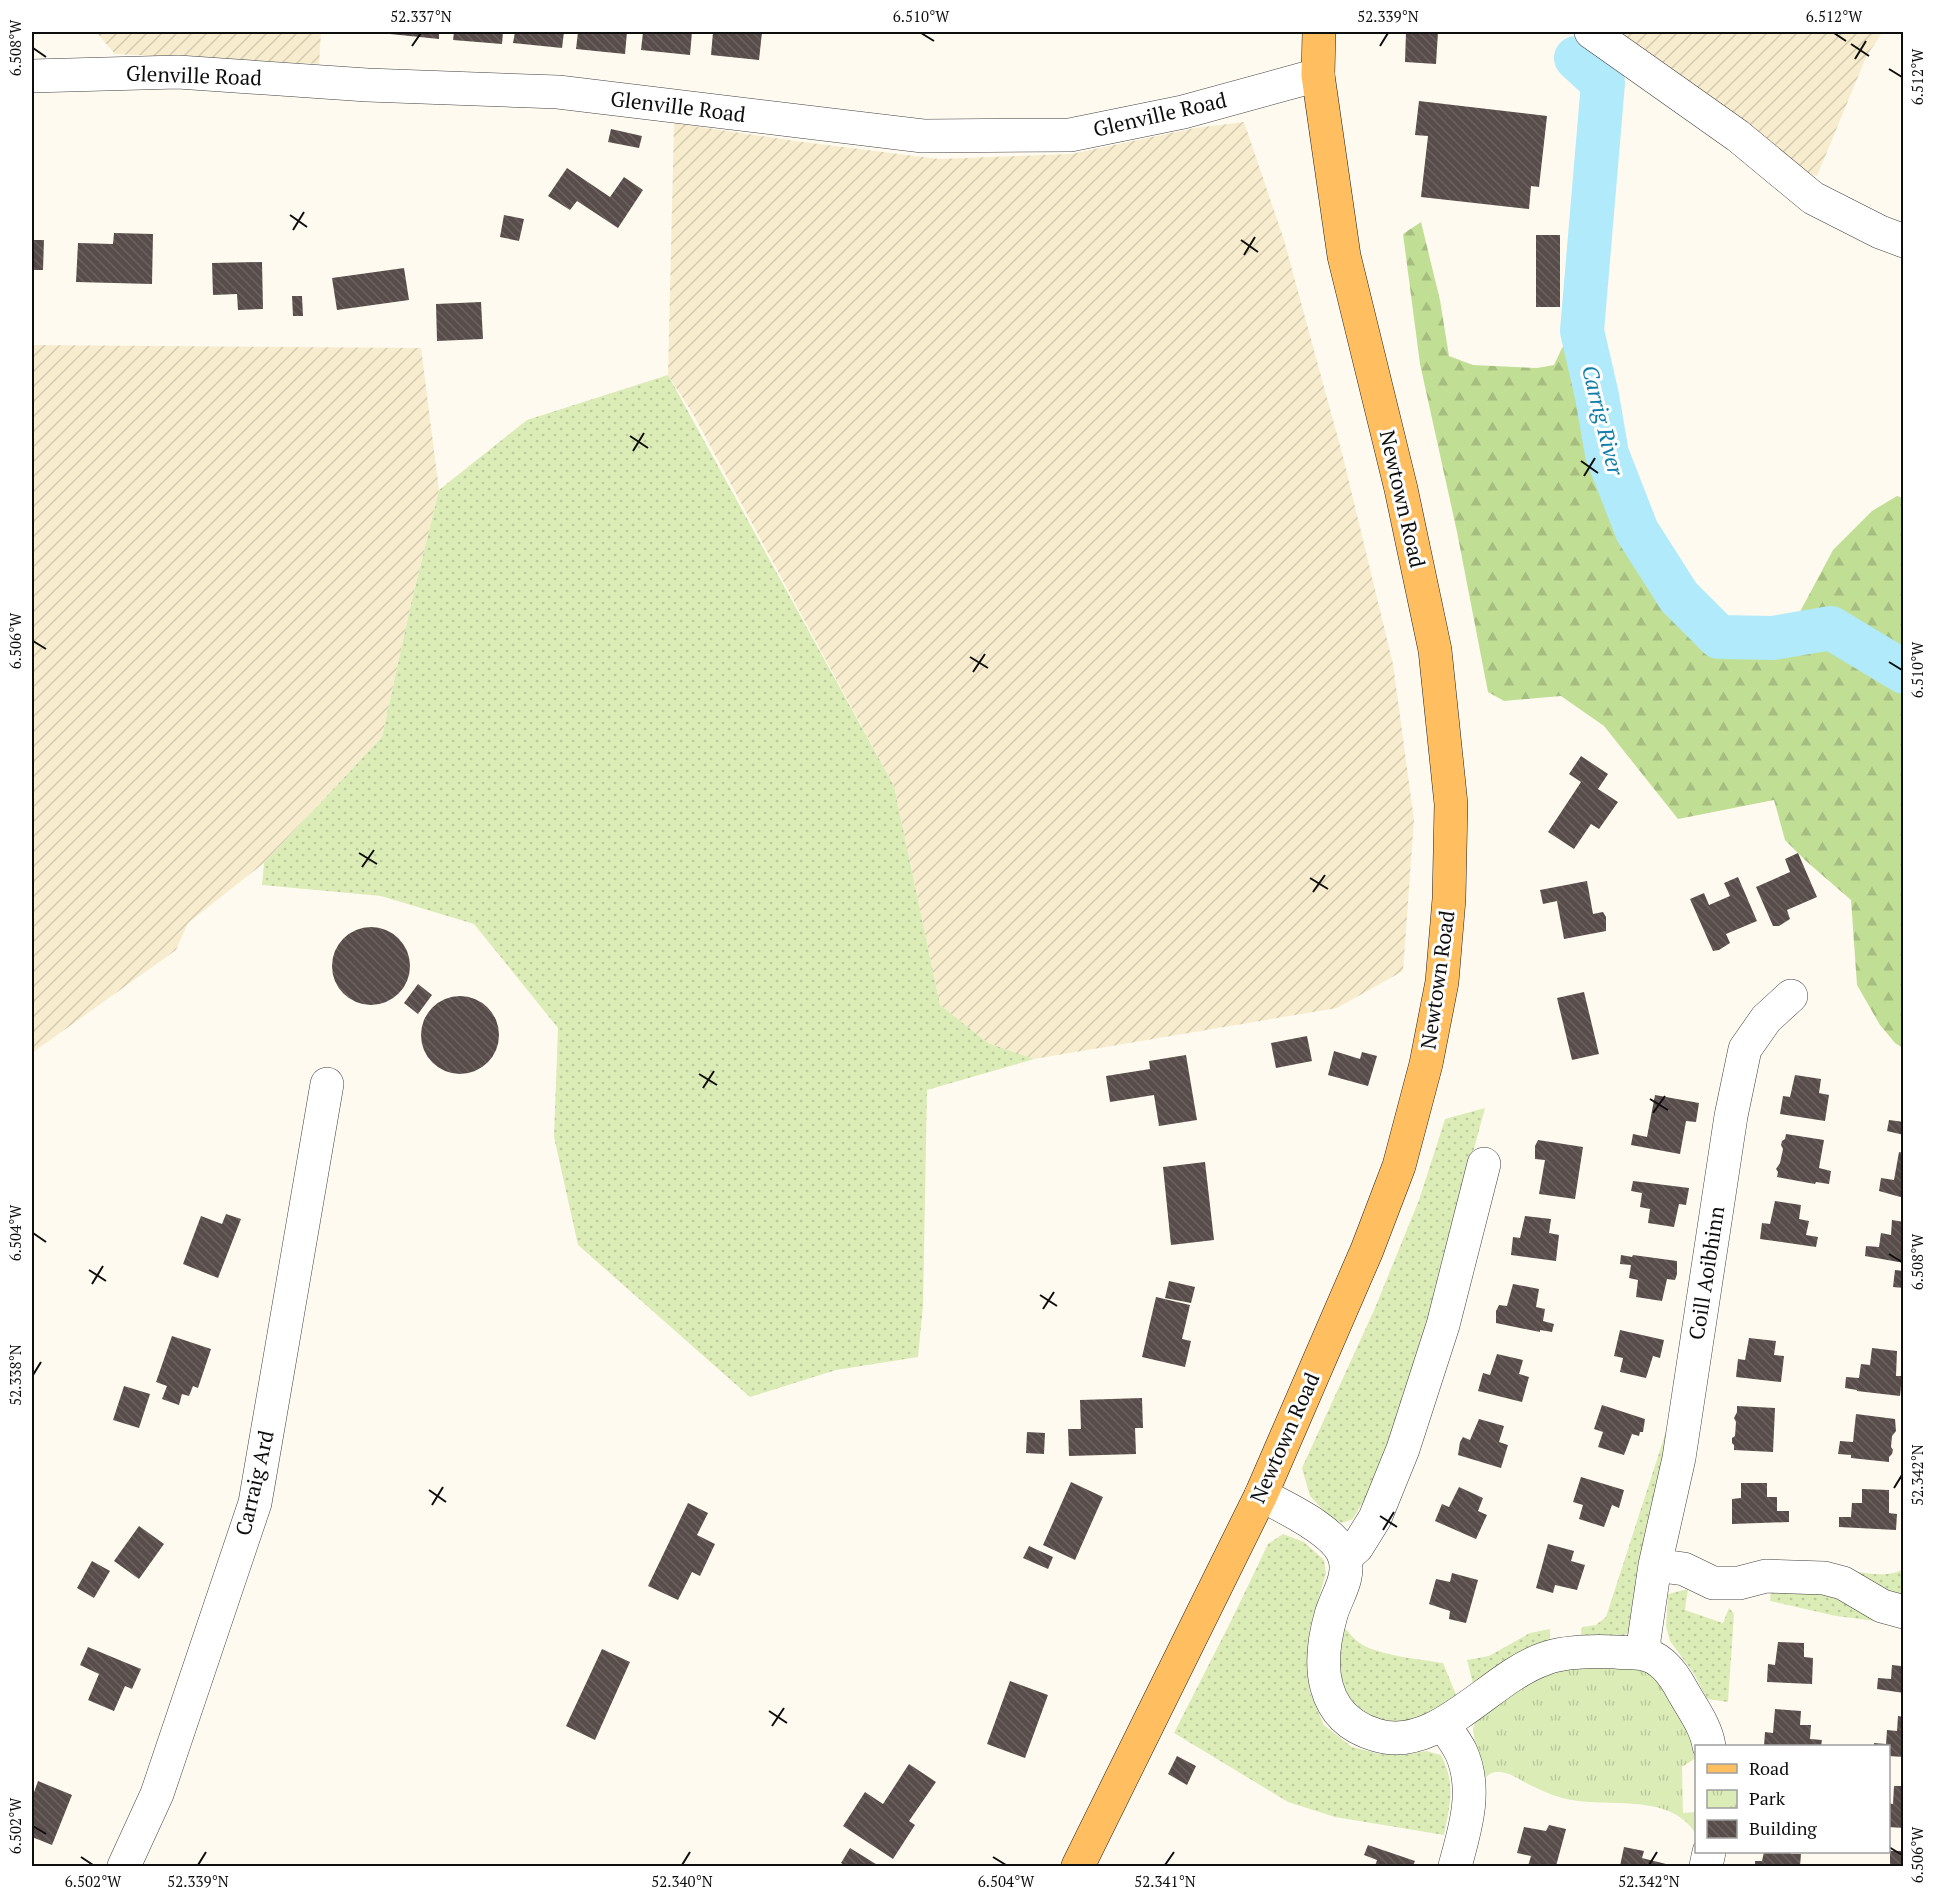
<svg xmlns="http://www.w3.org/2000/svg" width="1935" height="1898" viewBox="0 0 1935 1898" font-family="'PT Serif',serif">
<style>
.farmland{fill:url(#farmland-furrows)}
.grass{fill:url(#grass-dots)}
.forest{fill:url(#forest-firs)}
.park{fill:url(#park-tufts)}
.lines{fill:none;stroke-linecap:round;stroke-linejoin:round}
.river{stroke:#b1eafa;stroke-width:44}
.building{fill:url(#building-back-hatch)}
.minor-casing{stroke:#414141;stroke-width:34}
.major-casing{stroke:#1f1f1f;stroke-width:34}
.minor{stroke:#fff;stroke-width:33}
.major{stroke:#ffbf60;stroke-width:33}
.ticks{fill:none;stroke:#0e0e0e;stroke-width:2}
.labels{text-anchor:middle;stroke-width:6;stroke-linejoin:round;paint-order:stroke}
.street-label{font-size:21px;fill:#0e0e0e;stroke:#fff}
.water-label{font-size:22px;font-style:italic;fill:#107ea8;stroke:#fff}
.neatline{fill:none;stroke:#0e0e0e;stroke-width:2}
.ticks-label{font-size:15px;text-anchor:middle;fill:#0e0e0e}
</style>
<defs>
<pattern id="farmland-furrows" width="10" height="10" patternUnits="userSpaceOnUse" patternTransform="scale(1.5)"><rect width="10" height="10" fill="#f7edce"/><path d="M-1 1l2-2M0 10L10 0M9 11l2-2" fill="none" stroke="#d3cab0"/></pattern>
<pattern id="grass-dots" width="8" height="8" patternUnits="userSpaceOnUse" patternTransform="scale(1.5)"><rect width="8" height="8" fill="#dbecb7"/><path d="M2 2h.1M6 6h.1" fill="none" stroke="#bbc99c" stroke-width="1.8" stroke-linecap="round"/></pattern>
<pattern id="forest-firs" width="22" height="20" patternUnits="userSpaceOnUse" patternTransform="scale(1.5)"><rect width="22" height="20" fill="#c1de95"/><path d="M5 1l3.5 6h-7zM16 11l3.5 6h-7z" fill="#a5bd7f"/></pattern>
<pattern id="park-tufts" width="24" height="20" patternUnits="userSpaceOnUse" patternTransform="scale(1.5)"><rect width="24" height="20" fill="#dbecb7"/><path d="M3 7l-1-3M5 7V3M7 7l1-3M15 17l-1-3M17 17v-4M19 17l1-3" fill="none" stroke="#bbc99c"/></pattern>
<pattern id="building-back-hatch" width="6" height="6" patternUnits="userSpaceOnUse" patternTransform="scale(1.5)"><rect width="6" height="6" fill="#584d4a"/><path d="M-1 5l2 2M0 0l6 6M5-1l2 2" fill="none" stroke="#6b6260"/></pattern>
</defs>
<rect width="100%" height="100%" fill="#fffaf0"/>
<path class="farmland" d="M96,32H321L319,64L115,54Z
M1614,32H1883L1867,55L1817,176L1802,172Z
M1244,122L1284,240L1342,453L1393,664L1414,820L1403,971L1337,1008L1034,1059L988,1043L940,1005L894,786L693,414L668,375L674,123L795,141L939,159L1071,154L1195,128Z
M32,345L421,348L439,490L411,604L382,737L264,863L188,923L176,950L32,1053Z"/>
<path class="grass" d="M668,375L894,786L940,1005L988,1043L1034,1059L927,1090L923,1306L918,1357L836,1370L750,1397L578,1245L554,1137L558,1028L474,924L381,896L262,885L264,863L382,737L411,604L439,490L527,420Z
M1485,1108L1403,1413L1368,1507L1361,1505L1353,1519L1342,1523L1327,1514L1310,1496L1302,1468L1375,1308L1419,1200L1445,1119Z
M1674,1407L1655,1513L1635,1582V1625L1630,1632L1621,1637L1580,1640L1582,1627L1596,1625L1606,1617Z
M1283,1534L1304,1542L1324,1560L1326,1573L1311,1624L1307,1659L1310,1693L1324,1725L1352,1747L1380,1754L1403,1755L1426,1751L1441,1755C1456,1784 1450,1805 1444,1835L1335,1817L1288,1802L1174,1733L1231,1621L1268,1544Z
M1826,1565C1846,1569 1885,1581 1903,1569V1599Z
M1818,1587L1884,1622L1836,1616L1770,1601L1771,1590Z
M1688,1589L1685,1610L1723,1623L1729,1608L1734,1614L1728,1702L1707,1699L1694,1674L1670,1641L1666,1626L1668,1594Z
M1342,1625C1349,1632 1354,1640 1363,1645C1379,1655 1423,1660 1443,1663L1457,1697L1434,1717L1405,1725L1356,1714L1336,1674Z
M1550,1629V1646L1473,1684L1467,1660L1489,1656L1530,1633Z"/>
<path class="forest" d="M1421,222L1440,300L1449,356L1473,365L1537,368L1554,365L1562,348L1582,331L1606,449L1631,515L1653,556L1719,637L1766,638L1787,636L1833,550L1872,511L1897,496L1903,498V1048L1895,1043L1880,1025L1857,985L1851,900L1806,861L1785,840L1774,800L1678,819L1604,726L1561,696L1504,701L1488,692L1457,532L1420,364L1403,234Z"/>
<path class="park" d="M1624,1664L1655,1675L1696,1746V1758L1682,1767L1683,1813L1696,1812V1834C1668,1789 1603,1811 1559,1797C1549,1794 1539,1789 1530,1785C1520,1780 1511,1773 1500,1772C1492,1771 1487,1776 1481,1782L1473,1730L1476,1716L1515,1688L1571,1665Z"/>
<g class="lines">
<path class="river" d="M1576,58L1603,83L1582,331L1597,396L1607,454L1637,531L1679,597L1719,637L1773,638L1831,628L1904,672"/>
</g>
<path class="building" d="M390,32H439V39L390,34Z
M454,32H503L502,44L453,40Z
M515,32H564L562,48L513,43Z
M578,32H627L625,54L576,49Z
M643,32H692L690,55L641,50Z
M713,32H762L759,60L711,55Z
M1406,32H1438L1436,64L1405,62Z
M1419,101L1547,116L1539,187L1531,186L1529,209L1421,197L1428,136L1415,135Z
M611,129L642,136L639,148L608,142Z
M567,168L610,197L624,177L643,190L618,228L577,201L570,210L548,196Z
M504,215L524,219L519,241L500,237Z
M114,233L153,234L152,284L76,282L78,243L113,244Z
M1536,235H1560V307H1536Z
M32,240H44L43,270H32Z
M262,262L263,309L238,310L237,294L213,295L212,263Z
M404,268L409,300L337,310L332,278Z
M292,296H302L303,316H293Z
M481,302L483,339L437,341L436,304Z
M1581,756L1608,774L1598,789L1618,802L1599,829L1591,824L1574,849L1548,832L1581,782L1569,774Z
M1798,853L1817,897L1787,910L1790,919L1779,926H1773L1756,887L1790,872L1785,859Z
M1738,877L1757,921L1726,934L1730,943L1719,950L1713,951L1690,899L1704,893L1709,905L1730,896L1724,883Z
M1587,881L1593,914L1603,912L1606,917V931L1564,939L1557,901L1543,904L1540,890Z
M332 966a39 39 0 1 1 78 0a39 39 0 1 1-78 0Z
M418,984L432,995L418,1014L404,1003Z
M1584,992L1599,1054L1572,1060L1557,998Z
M421 1035a39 39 0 1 1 78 0a39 39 0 1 1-78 0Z
M1307,1036L1312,1061L1276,1068L1271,1043Z
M1334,1051L1360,1059L1362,1052L1377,1056L1368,1086L1328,1075Z
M1186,1055L1197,1120L1159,1126L1154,1095L1110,1102L1106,1076L1150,1069L1149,1061Z
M1795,1075L1821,1079L1819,1093L1829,1095L1825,1121L1780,1114L1783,1096L1790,1097Z
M1655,1095L1699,1103L1696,1122L1686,1121L1680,1154L1631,1145L1633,1134L1647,1137Z
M1889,1120L1904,1122V1135L1887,1131Z
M1786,1134L1824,1140L1819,1168L1831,1171L1829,1184L1816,1182L1815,1184L1777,1177L1778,1172L1776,1169L1780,1163L1783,1149L1781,1145L1782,1141L1785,1139Z
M1538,1140L1583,1147L1575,1199L1539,1194L1545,1160L1535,1159V1146Z
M1899,1152L1904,1153V1198L1879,1191L1881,1178L1894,1180Z
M1205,1162L1214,1240L1171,1245L1163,1167Z
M1633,1181L1689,1188L1686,1205L1679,1204L1674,1227L1648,1223L1650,1209L1640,1207L1642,1193L1631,1191Z
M1775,1201L1801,1205L1799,1219L1809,1221L1806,1235L1818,1237L1816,1247L1760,1239L1762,1223L1770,1224Z
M226,1214L241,1219L218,1278L183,1264L201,1216L222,1224Z
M1525,1216L1551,1219L1549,1233L1559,1235L1556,1261L1511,1255L1513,1237L1520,1238Z
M1892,1220L1904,1222V1263L1865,1256L1866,1246L1879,1247L1881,1233L1891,1235Z
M1621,1255L1632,1257L1633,1255L1677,1261V1274L1675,1280L1667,1279L1662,1301L1636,1297L1638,1280L1629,1278L1631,1265L1620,1264Z
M1895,1270L1904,1271V1288L1893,1287Z
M1169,1281L1195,1287L1191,1303L1165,1298Z
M1513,1284L1539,1289L1536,1307L1545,1309L1543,1321L1554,1324L1552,1332L1540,1330V1332L1496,1323V1311L1499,1305L1507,1306Z
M1156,1297L1190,1305L1182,1339L1191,1341L1185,1367L1142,1357Z
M1620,1330L1664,1340L1660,1358L1653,1356L1646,1378L1620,1372L1623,1358L1614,1356Z
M172,1336L211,1349L198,1388L193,1386L189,1396L182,1394L179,1405L162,1399L167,1386L156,1382Z
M1749,1338L1776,1341L1774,1355L1784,1356L1781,1382L1736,1377L1738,1359L1745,1360Z
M1872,1348L1897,1351L1896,1376H1902L1900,1396L1857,1391V1390L1845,1388L1846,1377L1859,1378L1861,1364L1870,1365Z
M1497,1354L1523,1360L1519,1374L1529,1377L1522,1402L1478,1391L1483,1373L1490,1375Z
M124,1386L150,1394L139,1428L113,1420Z
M1142,1398L1143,1428H1135L1136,1454L1069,1456L1068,1429H1081L1080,1400Z
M1602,1405L1645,1419L1643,1432H1640L1639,1436L1632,1434L1624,1455L1598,1447L1603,1432L1594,1429Z
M1737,1406L1775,1408L1773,1452L1734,1450V1445L1732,1443V1438L1735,1436L1736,1422L1734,1418L1737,1412Z
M1856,1414L1895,1419L1896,1431L1892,1436L1891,1447L1893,1450L1892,1454L1889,1457V1462L1851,1458V1455L1838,1454L1840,1441L1853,1442Z
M1479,1419L1504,1426L1499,1442L1508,1445L1501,1468L1458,1455L1460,1442L1463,1437L1470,1440Z
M1027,1432L1045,1433L1044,1454L1026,1453Z
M1581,1477L1624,1490L1619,1508L1612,1505L1604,1527L1579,1519L1583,1505L1573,1502Z
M1071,1482L1103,1497L1075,1560L1043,1545Z
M1741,1483H1767V1497H1777V1511H1789V1522L1732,1524V1499L1741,1498Z
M1459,1487L1483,1498L1478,1511L1487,1515L1476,1539L1435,1521L1442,1504L1449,1507Z
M1862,1489L1889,1490V1513L1897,1514L1896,1530L1839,1527V1517H1851L1852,1503H1862Z
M688,1503L708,1513L697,1535L715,1544L700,1576L692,1572L678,1600L648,1586Z
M139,1526L164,1544L139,1579L114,1561Z
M1548,1544L1574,1551L1571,1561L1585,1565L1577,1590L1555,1585L1553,1593L1536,1588Z
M1029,1546L1053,1557L1048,1569L1023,1558Z
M92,1561L110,1571L94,1598L77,1588Z
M1452,1573L1478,1580L1466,1623L1449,1619L1450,1611L1429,1604L1436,1579L1450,1582Z
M1778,1642L1804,1643V1657L1813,1658L1812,1684L1767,1682L1768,1664L1775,1665Z
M88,1647L141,1669L132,1689L125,1686L114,1711L88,1700L99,1674L80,1665Z
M602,1649L630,1662L595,1740L566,1726Z
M1902,1661H1904V1693L1877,1689L1878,1678L1891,1679L1892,1665L1901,1666Z
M1010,1681L1048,1695L1025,1758L987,1744Z
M1775,1709L1801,1711L1800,1725H1811L1810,1739L1822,1740L1821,1746H1764L1765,1732L1773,1733Z
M1898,1716L1904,1717V1757L1888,1756V1746H1874V1743L1886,1744L1887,1730L1897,1731Z
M1177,1756L1196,1766L1187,1785L1168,1774Z
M909,1764L936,1782L909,1821L915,1825L893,1859L843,1826L865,1792L883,1804Z
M38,1781L72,1795L52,1845L32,1837V1798Z
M1894,1786H1904V1828L1888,1827V1803L1893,1804Z
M1549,1825L1566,1829L1556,1866H1528L1531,1856L1517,1853L1524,1827L1546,1831Z
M1368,1845L1415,1861L1413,1866H1375L1377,1860L1364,1855Z
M1624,1847L1644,1851L1642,1858L1666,1864L1665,1866H1620Z
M850,1848L879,1866H846L841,1863Z
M1890,1851H1904V1866H1890Z
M1764,1852H1791V1854H1801L1800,1866H1755V1861H1762Z"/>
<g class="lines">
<defs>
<path id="minor" d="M1591,32L1738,136L1813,198L1880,232L1904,241
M32,76L178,72L367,85L558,92L923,136L1070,135L1183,112L1318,75
M1261,1495C1284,1507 1339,1532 1345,1559C1350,1579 1336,1597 1331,1615C1317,1664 1319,1718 1376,1735C1437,1754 1490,1677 1544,1659C1565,1651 1593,1651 1616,1652C1625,1653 1634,1652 1643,1654C1661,1657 1674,1675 1682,1690C1692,1708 1706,1726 1709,1746
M1345,1558L1357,1547L1375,1518L1403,1449L1443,1325L1484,1164
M1655,1565L1684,1569L1713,1583H1739L1766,1576L1824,1578L1843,1583L1882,1606L1904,1612
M1645,1654L1644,1640L1655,1565L1679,1458L1731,1116L1745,1049L1766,1019L1791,996
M1443,1724C1449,1733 1456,1742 1461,1752C1478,1789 1465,1830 1455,1866
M124,1866L157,1794L255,1503L327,1084
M1706,1866L1709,1852"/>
<path id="major" d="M1078,1866L1261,1495L1367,1250L1399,1166L1426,1064L1442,982L1449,899L1451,804L1435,650L1401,489L1344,256L1318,75L1319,32"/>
</defs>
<use href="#minor" class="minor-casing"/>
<use href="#major" class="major-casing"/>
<use href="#minor" class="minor"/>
<use href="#major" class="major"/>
</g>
<path class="ticks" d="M921,33L934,41M1834,33L1846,41M1851,44L1869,56M412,46L421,33M1380,46L1388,33M33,48L46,57M1855,59L1866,41M1889,69L1902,77M290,215L307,227M293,230L304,212M1241,240L1258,252M1244,255L1255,237M630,436L648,448M633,451L644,433M1581,461L1598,473M1584,476L1595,458M33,641L46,649M970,657L988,668M1889,662L1902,670M973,672L985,654M359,853L377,864M362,867L374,850M1310,878L1328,889M1313,892L1325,875M699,1074L717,1085M703,1088L714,1071M1650,1099L1668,1110M1653,1113L1665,1096M33,1233L46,1242M1889,1254L1902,1262M89,1270L106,1281M92,1284L103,1266M1040,1295L1057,1306M1043,1309L1054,1292M33,1375L41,1362M1894,1488L1902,1475M429,1490L446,1502M432,1505L443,1487M1380,1516L1397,1527M1383,1530L1394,1512M769,1711L787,1723M772,1726L784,1708M33,1826L46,1834M1889,1847L1902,1855M81,1857L93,1865M993,1857L1006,1865M198,1865L206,1852M682,1865L690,1852M1165,1865L1174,1852M1649,1865L1657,1852"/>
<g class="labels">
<g class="street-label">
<text transform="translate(194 76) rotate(2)" y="7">Glenville Road</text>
<text transform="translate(678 107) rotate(7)" y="7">Glenville Road</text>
<text transform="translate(1160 115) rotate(-13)" y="7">Glenville Road</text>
<text transform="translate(1402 499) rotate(77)" y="7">Newtown Road</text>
<text transform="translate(1438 980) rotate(-82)" y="7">Newtown Road</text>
<text transform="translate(1707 1273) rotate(-81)" y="7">Coill Aoibhinn</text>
<text transform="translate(1285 1438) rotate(-66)" y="7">Newtown Road</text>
<text transform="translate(255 1483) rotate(-77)" y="7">Carraig Ard</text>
</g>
<g class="water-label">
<text transform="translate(1603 420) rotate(76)" y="8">Carrig River</text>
</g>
</g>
<rect width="1935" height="1898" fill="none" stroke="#ffffff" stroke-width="66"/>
<rect x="1695" y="1745" width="195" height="108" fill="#ffffff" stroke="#9f9f9f" stroke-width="1.5"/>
<rect x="1707" y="1764" width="30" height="9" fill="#ffbf60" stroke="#9f9f9f" stroke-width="1.5"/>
<text x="1749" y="1775" font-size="18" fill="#0e0e0e">Road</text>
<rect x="1707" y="1790" width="30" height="18" fill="url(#park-tufts)" stroke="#9f9f9f" stroke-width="1.5"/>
<text x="1749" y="1805" font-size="18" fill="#0e0e0e">Park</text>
<rect x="1707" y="1820" width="30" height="18" fill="url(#building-back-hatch)" stroke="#9f9f9f" stroke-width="1.5"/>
<text x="1749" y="1835" font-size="18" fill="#0e0e0e">Building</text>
<rect x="33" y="33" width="1869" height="1832" class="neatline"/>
<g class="ticks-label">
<text x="421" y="22">52.337°N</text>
<text x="921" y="22">6.510°W</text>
<text x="1388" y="22">52.339°N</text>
<text x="1834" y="22">6.512°W</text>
<text transform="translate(16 48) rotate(-90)" y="5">6.508°W</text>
<text transform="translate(1918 77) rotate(-90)" y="5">6.512°W</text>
<text transform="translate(16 641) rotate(-90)" y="5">6.506°W</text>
<text transform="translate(1918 670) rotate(-90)" y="5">6.510°W</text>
<text transform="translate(16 1233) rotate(-90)" y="5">6.504°W</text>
<text transform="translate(1918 1262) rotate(-90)" y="5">6.508°W</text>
<text transform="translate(16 1375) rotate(-90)" y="5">52.338°N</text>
<text transform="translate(1918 1475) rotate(-90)" y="5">52.342°N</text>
<text transform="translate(16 1826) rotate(-90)" y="5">6.502°W</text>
<text transform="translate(1918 1855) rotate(-90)" y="5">6.506°W</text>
<text x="93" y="1887">6.502°W</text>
<text x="198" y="1887">52.339°N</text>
<text x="682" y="1887">52.340°N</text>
<text x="1006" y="1887">6.504°W</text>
<text x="1165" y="1887">52.341°N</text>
<text x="1649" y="1887">52.342°N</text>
</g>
</svg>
